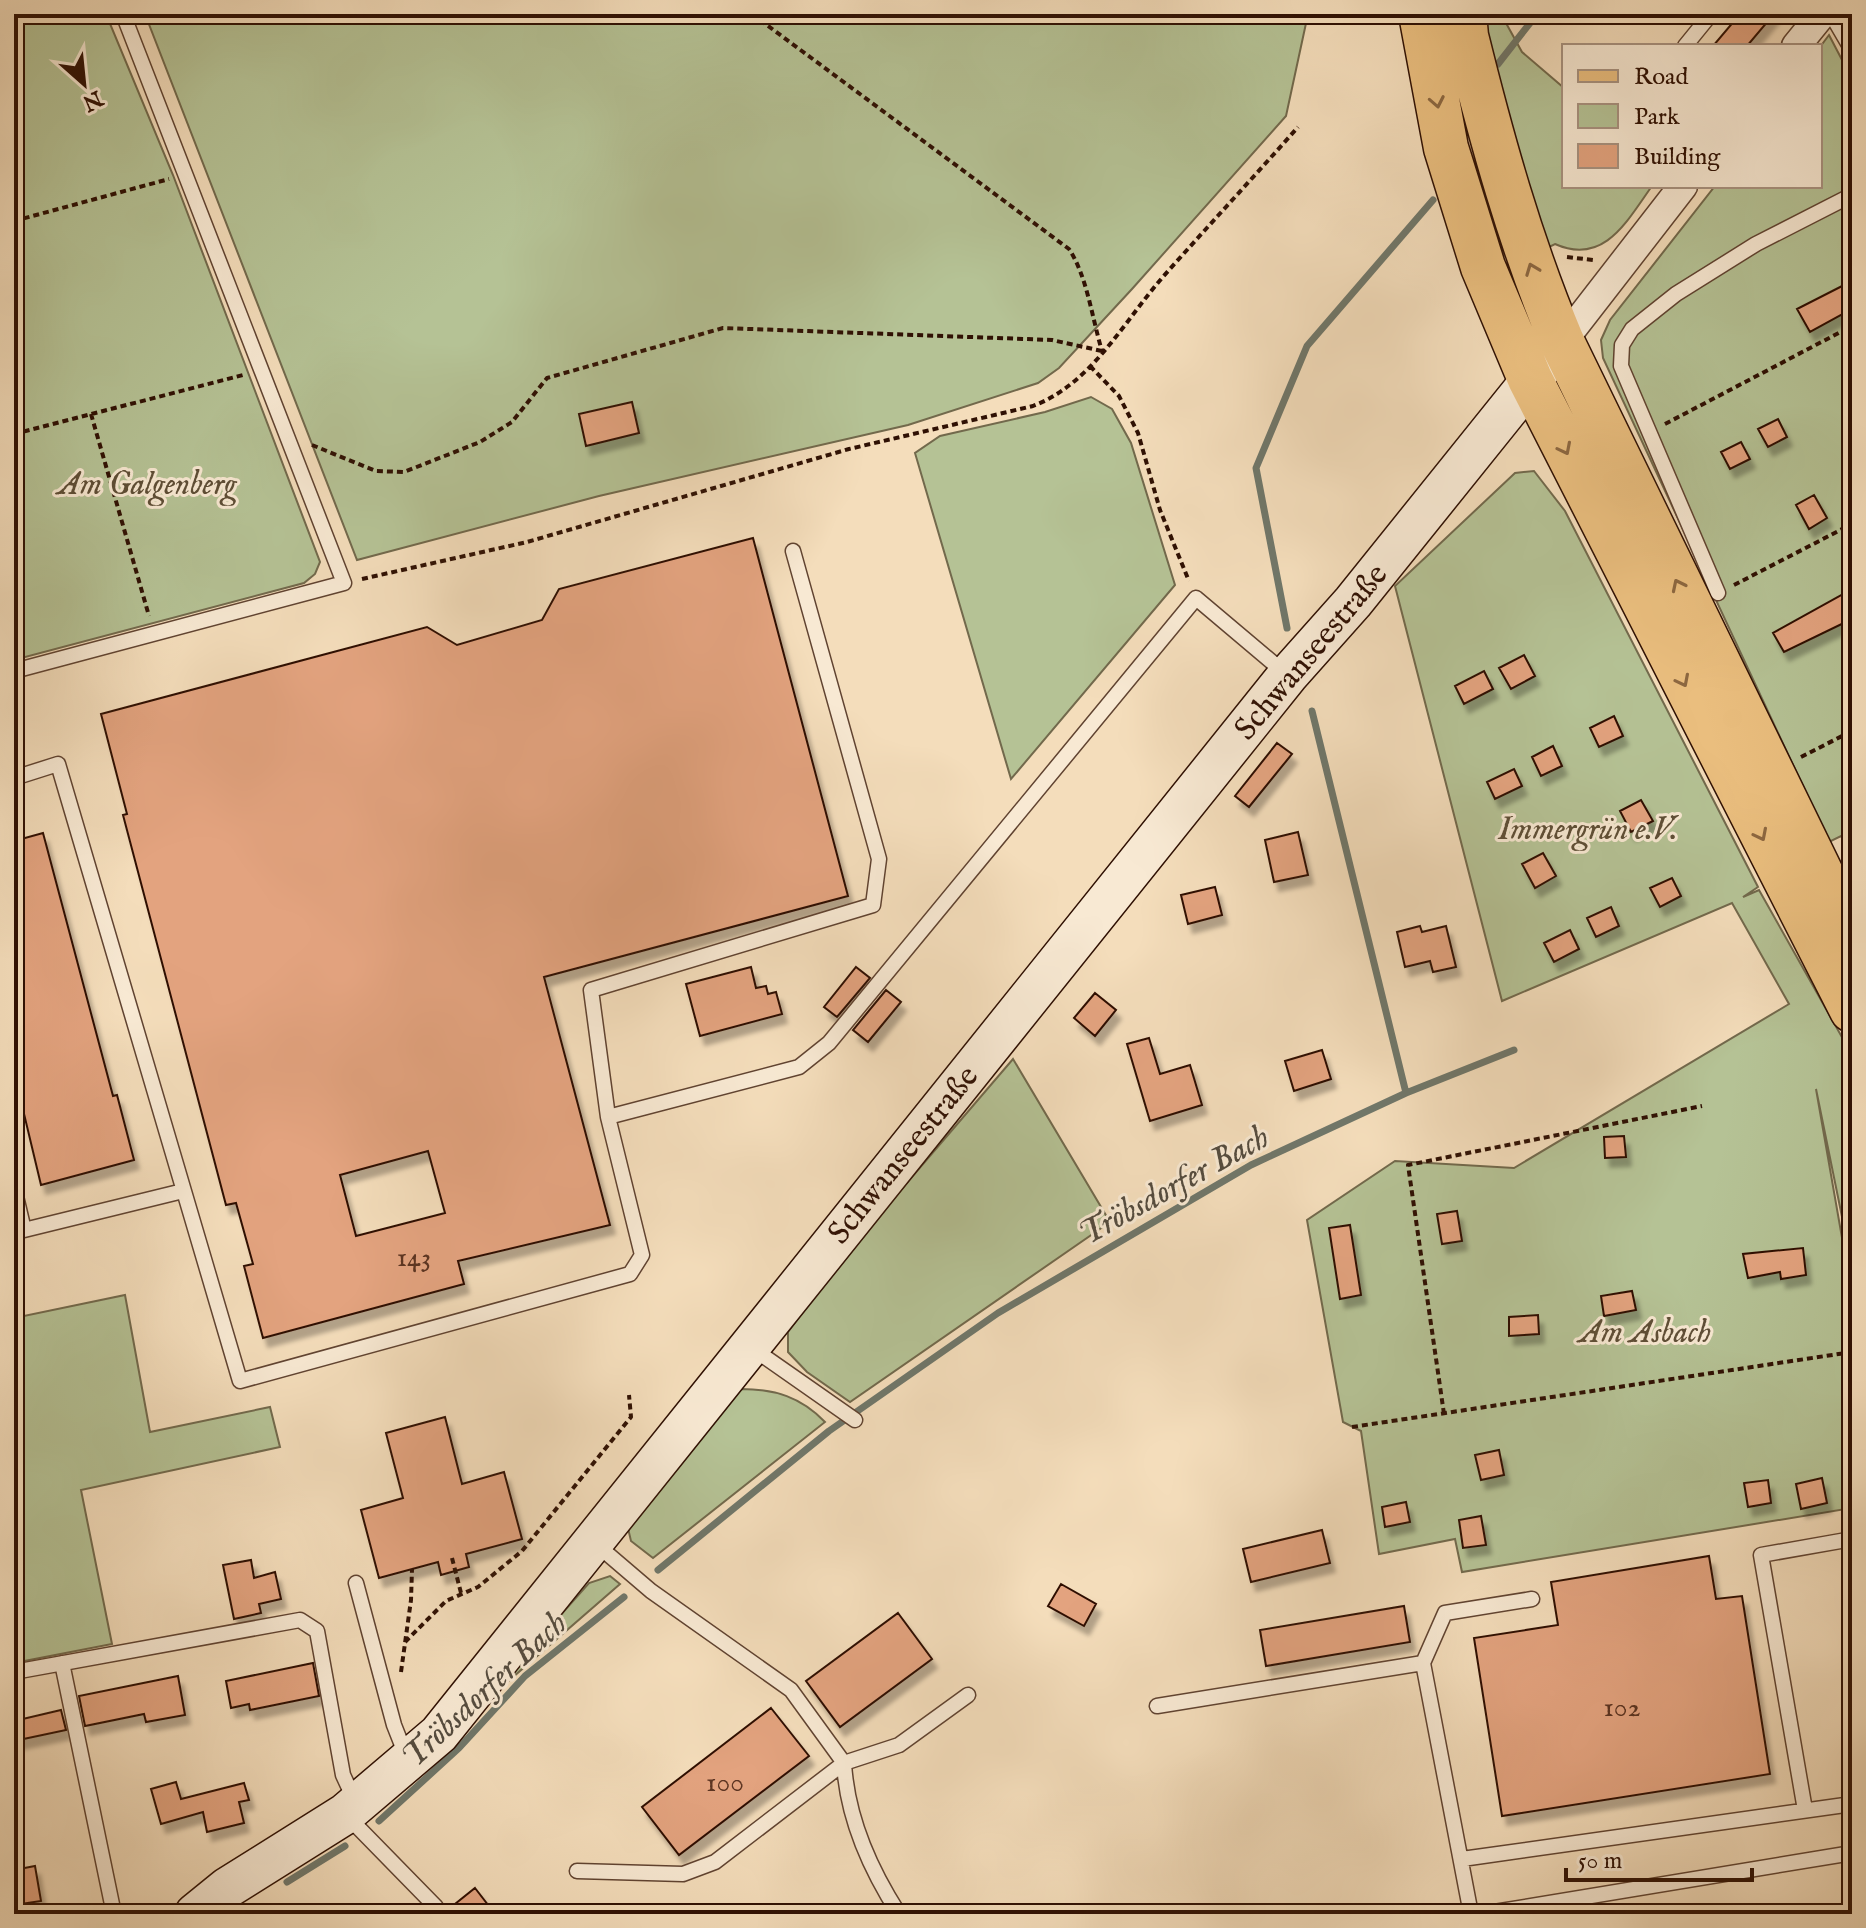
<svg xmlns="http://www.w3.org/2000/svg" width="1866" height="1928" viewBox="0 0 1866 1928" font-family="'IM FELL English',serif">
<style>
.green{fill:#b5c295;stroke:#72694c;stroke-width:2}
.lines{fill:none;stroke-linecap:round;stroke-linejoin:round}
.stream{stroke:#70776a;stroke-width:7}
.building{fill:#e3a37f;stroke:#2f1003;stroke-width:2;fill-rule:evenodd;filter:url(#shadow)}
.lane-casing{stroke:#604331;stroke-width:17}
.street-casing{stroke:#604331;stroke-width:31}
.secondary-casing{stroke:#2f1003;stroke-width:43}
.primary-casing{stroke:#2f1003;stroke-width:47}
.path{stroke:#2f1003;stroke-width:4;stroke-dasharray:6 4;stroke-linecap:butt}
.lane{stroke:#f8e9d3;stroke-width:14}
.street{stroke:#f8e9d3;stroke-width:28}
.secondary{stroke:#f8e9d3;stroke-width:40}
.primary{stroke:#eabe7e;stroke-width:44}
.oneway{stroke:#8c6740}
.labels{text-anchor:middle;stroke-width:6;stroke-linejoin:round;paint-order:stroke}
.number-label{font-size:28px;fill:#5c3522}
.park-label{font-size:32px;font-style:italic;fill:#5e4e36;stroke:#f8e9d3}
.street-label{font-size:32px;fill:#2f1003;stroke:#f8e9d3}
.water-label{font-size:34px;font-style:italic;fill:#554c3f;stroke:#f8e9d3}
</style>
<defs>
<filter id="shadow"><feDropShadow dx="5" dy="9" stdDeviation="2" flood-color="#0004"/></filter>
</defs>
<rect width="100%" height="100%" fill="#f4ddbb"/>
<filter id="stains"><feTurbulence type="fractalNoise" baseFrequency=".0025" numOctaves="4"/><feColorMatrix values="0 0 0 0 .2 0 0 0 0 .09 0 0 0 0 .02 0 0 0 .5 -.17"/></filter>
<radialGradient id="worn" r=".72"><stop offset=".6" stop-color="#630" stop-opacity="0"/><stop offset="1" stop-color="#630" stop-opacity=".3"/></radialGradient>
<path class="green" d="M14,14H106L173,175L320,562L315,574L304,583L14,660Z
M145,14H1308L1286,116L1132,289L1059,368L1038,383L908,425L599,496L357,560Z
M1473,14H1501L1522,52L1564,88V186H1652C1627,221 1604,266 1555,244L1547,248Z
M1829,35L1852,79V843L1847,846L1841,836L1829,842L1603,358L1601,340L1610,320L1715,186H1820V47Z
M1091,397L1112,409L1131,443L1175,585L1011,779L915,453L940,436L1045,412Z
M1534,471L1565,511L1758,887L1743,897L1759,890L1852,1055V1266L1816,1089L1852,1295V1508L1462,1572L1455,1539L1379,1554L1361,1431L1343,1422L1307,1220L1395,1161L1514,1168L1789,1004L1732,903L1502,1001L1395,586L1515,473Z
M1013,1059L1110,1222L850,1402L807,1372L788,1352V1332L845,1255Z
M125,1295L150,1432L270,1407L280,1447L81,1490L112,1644L14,1663V1318Z
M741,1389C775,1389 801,1397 825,1422L653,1558L631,1541L627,1524Z
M610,1576L620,1584L482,1704L589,1583Z"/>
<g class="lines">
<path class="stream" d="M1498,64L1537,14
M1287,628L1256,468L1307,346L1433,200
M1312,711L1406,1093
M658,1570L829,1431L998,1313L1251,1165L1406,1093L1514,1050
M379,1821L459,1748L525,1676L624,1597
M287,1882L345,1846"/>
</g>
<path class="building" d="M1740,14H1774L1747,46H1713Z
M1852,281V309L1810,332L1797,309Z
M632,402L639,433L586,446L579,414Z
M1778,419L1787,437L1768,447L1758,429Z
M1741,442L1750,459L1730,469L1721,452Z
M1814,495L1827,518L1809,529L1796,505Z
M753,538L848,896L544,977L610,1225L458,1261L464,1284L263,1338L244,1266L253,1264L236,1203L226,1205L123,815L127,814L101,714L427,627L457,645L542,620L559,589ZM428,1151L445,1213L356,1236L340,1175Z
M1847,592L1852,603V619L1784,652L1773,633Z
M1524,655L1535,676L1511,689L1499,668Z
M1484,671L1493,689L1464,704L1455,686Z
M1614,716L1623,736L1599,747L1590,728Z
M1277,743L1292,754L1249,807L1235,796Z
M1553,746L1562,766L1541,776L1532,757Z
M1514,769L1522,786L1495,799L1487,782Z
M1641,800L1653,821L1631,832L1620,811Z
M1298,832L1308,875L1274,882L1265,840Z
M43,833L113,1096L117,1095L134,1160L41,1185L14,1072V841Z
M1543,853L1556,876L1535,888L1522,864Z
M1672,878L1681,896L1660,907L1650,888Z
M1215,887L1222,915L1188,924L1181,895Z
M1611,907L1619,926L1596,937L1587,918Z
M1420,926L1422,932L1446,926L1456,967L1433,972L1430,961L1405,967L1397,932Z
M1570,930L1579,949L1554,962L1544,943Z
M751,967L756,988L766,986L768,994L776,992L782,1014L700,1036L686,984Z
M856,967L870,978L837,1017L824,1007Z
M886,990L901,1002L868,1042L853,1030Z
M1095,993L1116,1010L1095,1036L1074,1018Z
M1149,1038L1160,1074L1190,1065L1202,1105L1150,1121L1127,1044Z
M1322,1050L1331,1079L1294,1091L1285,1061Z
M1624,1136L1626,1157L1605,1158L1604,1137Z
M1457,1211L1462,1241L1442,1244L1437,1214Z
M1350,1225L1361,1295L1340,1299L1329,1228Z
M1803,1248L1806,1275L1781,1279L1780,1272L1748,1278L1743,1254Z
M1632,1291L1636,1310L1604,1316L1601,1296Z
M1538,1315L1539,1334L1509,1336V1317Z
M445,1417L462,1484L504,1472L522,1539L466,1554L469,1567L441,1575L438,1562L379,1578L361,1510L403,1498L386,1433Z
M1499,1450L1504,1475L1481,1480L1475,1455Z
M1822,1478L1827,1503L1801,1509L1796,1484Z
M1768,1480L1771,1503L1748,1507L1744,1483Z
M1406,1502L1410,1522L1385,1527L1382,1507Z
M1481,1516L1486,1545L1463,1548L1459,1520Z
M1322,1530L1330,1563L1251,1582L1243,1549Z
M1709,1556L1716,1599L1742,1596L1770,1774L1502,1816L1474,1638L1558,1625L1551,1582Z
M251,1560L254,1578L275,1572L281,1599L259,1604L261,1613L234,1619L223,1565Z
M1061,1584L1096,1604L1084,1626L1048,1606Z
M1404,1606L1410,1642L1266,1666L1260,1630Z
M898,1613L932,1659L840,1727L806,1681Z
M313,1663L319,1696L250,1710L249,1704L231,1708L226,1681Z
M178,1676L185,1715L146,1722L144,1714L85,1726L79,1696Z
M771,1708L809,1756L679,1855L642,1807Z
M61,1710L66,1730L14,1741V1721Z
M176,1782L181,1799L244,1783L249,1800L239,1802L244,1823L207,1832L203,1812L161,1824L151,1789Z
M35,1866L41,1901L14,1905V1870Z
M475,1888L495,1914H443L445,1912Z"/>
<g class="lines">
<defs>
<path id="lane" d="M1831,14L1852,50
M1685,46L1711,14
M793,551L879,859L873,905L591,990L608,1117L799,1067L829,1043L1196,598L1285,673
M1718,593L1621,366L1622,345L1632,329L1676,294L1756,244L1852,195
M14,671L344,583L123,14
M14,778L58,764L240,1381L630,1274L642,1255L608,1117
M14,1188L24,1230L183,1191
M752,1348L855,1420
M356,1583L394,1725L407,1758
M62,1663L114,1914
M14,1672L300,1620L317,1631L343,1775L355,1801
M1157,1706L1423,1663
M1805,1810L1761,1555L1852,1539
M347,1816L436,1907
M1462,1859L1852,1804
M577,1871L683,1874L715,1862L844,1763L791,1690L651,1591L596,1544
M899,1914C870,1869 847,1816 844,1763L899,1745L968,1695
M1471,1914L1423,1663L1445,1613L1532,1599
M1482,1914L1852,1853"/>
<path id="street" d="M1796,46L1822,14
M1562,342L1683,186"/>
<path id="secondary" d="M195,1914L227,1888L345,1814L439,1734L1288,675L1353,602L1562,342"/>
<path id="primary" d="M1421,14L1446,148L1483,267L1530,379L1852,1010
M1464,14L1466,36C1492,141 1520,242 1562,342L1852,937"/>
</defs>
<use href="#lane" class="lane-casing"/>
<use href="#street" class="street-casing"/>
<use href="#secondary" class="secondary-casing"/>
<use href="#primary" class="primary-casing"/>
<path class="path" d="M752,14L1069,249C1087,276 1092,318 1102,351
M14,221L169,179
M1567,257L1593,260
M1090,366L1119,396L1138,433L1160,510L1189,581
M91,414L149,616
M1665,424L1852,326
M14,434L243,375
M312,445L376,471L404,472L480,442L512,422L547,378L723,328L1052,340L1102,351
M362,579L527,542L849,449L1033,406C1091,384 1123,323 1162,278C1207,227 1253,178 1298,127
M1734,585L1852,524
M1801,757L1852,731
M1444,1414L1408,1165L1702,1106
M1352,1427L1852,1352
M452,1558L461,1593
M405,1642L446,1601L478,1587L522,1551L631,1417L629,1395
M401,1672L411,1600L412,1569"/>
<use href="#lane" class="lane"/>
<use href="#street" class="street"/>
<use href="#secondary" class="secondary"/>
<use href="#primary" class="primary"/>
</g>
<defs><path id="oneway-chevron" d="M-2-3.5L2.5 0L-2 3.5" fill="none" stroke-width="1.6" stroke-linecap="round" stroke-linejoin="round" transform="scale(2)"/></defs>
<g class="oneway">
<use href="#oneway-chevron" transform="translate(1437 102) rotate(79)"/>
<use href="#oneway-chevron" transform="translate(1532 269) rotate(-111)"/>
<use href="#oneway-chevron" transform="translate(1565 449) rotate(63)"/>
<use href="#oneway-chevron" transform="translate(1678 585) rotate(-116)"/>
<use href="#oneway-chevron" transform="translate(1683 681) rotate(63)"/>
<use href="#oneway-chevron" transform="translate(1761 835) rotate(63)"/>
</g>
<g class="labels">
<g class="number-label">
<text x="414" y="1266">143</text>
<text x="1622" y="1716">102</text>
<text x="725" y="1791">100</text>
</g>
<g class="park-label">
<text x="147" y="494">Am Galgenberg</text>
<text x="1588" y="839">Immergrün e.V.</text>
<text x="1645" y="1342">Am Asbach</text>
</g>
<g class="street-label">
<text transform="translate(1310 651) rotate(-50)" y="11">Schwanseestraße</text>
<text transform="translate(902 1154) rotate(-51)" y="11">Schwanseestraße</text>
</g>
<g class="water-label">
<text transform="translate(1173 1184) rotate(-29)" y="12">Tröbsdorfer Bach</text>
<text transform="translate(483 1689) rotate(-43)" y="12">Tröbsdorfer Bach</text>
</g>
</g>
<rect width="1866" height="1928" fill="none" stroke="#f4ddbb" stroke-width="48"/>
<rect x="16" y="16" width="1834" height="1896" fill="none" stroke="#2f1003" stroke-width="4"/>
<rect x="24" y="24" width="1818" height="1880" fill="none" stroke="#2f1003" stroke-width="2"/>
<rect x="1562" y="44" width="260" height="144" fill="#f8e9d3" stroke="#a89280" stroke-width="2"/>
<rect x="1578" y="70" width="40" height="12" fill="#eabe7e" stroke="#a89280" stroke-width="2"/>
<text x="1634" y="84" font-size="24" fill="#2f1003">Road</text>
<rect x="1578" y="104" width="40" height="24" fill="#b5c295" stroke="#a89280" stroke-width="2"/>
<text x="1634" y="124" font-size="24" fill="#2f1003">Park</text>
<rect x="1578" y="144" width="40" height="24" fill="#e3a37f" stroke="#a89280" stroke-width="2"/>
<text x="1634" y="164" font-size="24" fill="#2f1003">Building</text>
<g transform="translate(84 84) rotate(153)" stroke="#f8e9d3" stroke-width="6" paint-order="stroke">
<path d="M0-6L14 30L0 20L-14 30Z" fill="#2f1003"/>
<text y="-12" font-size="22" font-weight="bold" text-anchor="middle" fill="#2f1003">N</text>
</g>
<path d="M1566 1868v12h186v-12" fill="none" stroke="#2f1003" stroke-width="4"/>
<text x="1578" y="1868" font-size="24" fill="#2f1003" stroke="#f8e9d3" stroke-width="6" paint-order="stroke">50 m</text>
<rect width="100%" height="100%" filter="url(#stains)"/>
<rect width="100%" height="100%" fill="url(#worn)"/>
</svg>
